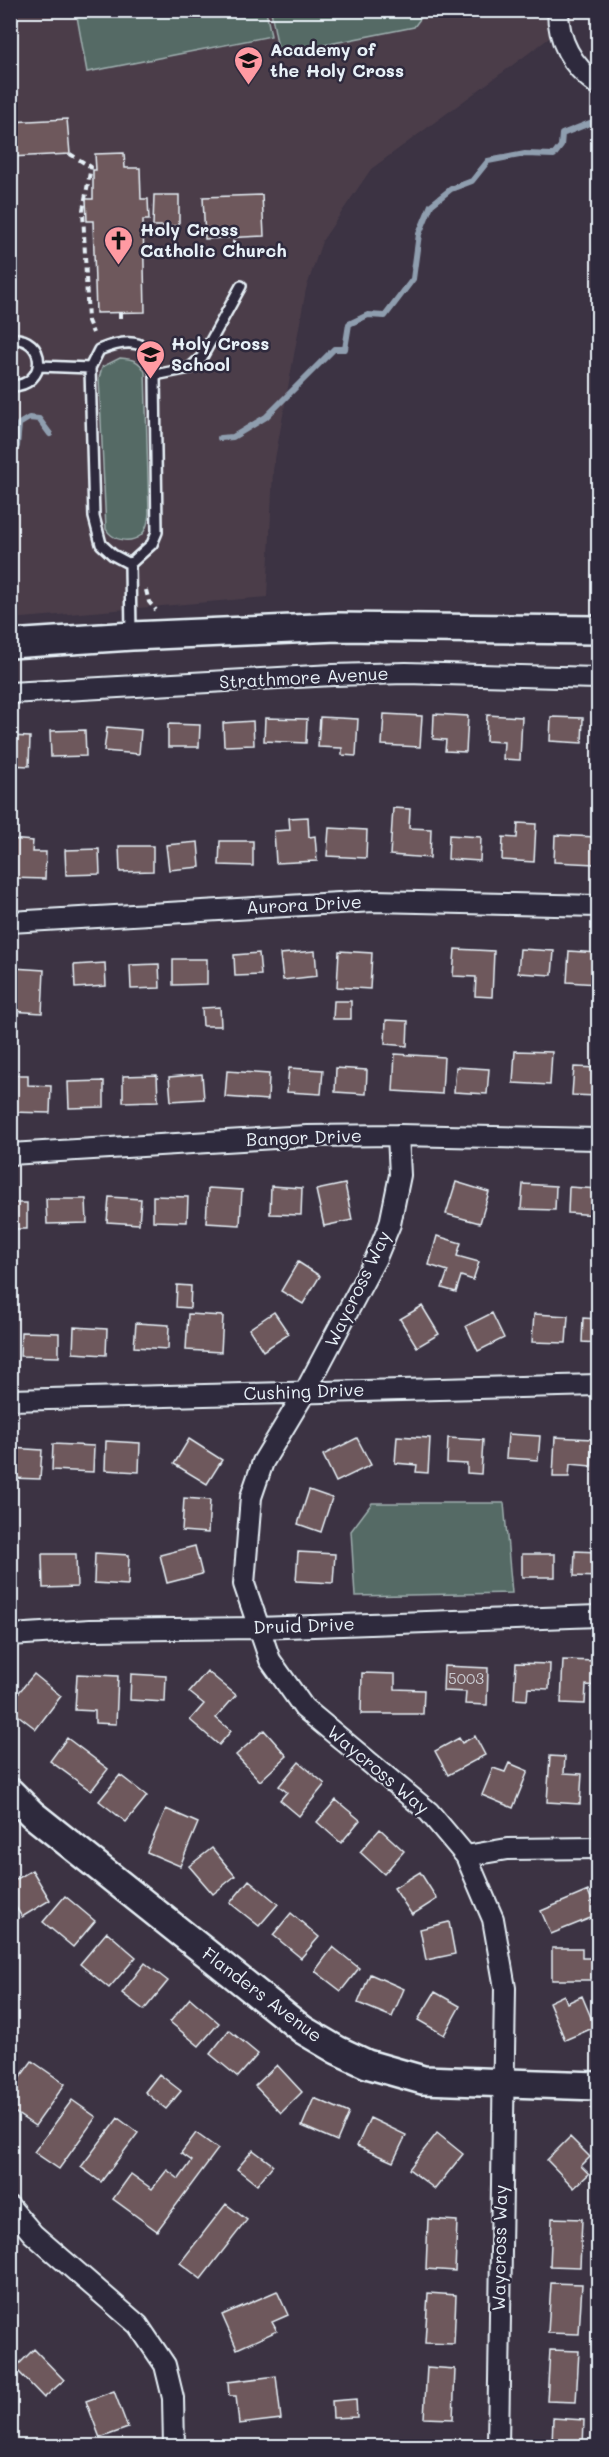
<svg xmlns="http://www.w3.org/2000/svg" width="609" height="2457" viewBox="0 0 609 2457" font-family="Mali,sans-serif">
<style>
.built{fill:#4b3e4a}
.green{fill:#546a65;stroke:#9eaeae;stroke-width:1.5}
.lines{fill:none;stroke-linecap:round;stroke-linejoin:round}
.stream{stroke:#8f9eaf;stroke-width:6}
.building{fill:#6e595b;stroke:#e8f1f8;stroke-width:1.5}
.lane-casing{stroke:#e8f1f8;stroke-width:14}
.street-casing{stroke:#e8f1f8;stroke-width:24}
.secondary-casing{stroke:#e8f1f8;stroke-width:32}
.path{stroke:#e8f1f8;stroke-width:4;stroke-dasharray:6 4.5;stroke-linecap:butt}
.lane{stroke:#2f2a3d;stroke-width:9}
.street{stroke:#2f2a3d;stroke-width:20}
.secondary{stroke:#2f2a3d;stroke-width:27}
.labels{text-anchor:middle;stroke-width:5;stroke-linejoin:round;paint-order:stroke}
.number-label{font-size:15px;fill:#cacbd1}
.poi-label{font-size:18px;font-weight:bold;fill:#e8f1f8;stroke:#2f2a3d;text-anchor:start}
.street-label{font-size:18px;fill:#e8f1f8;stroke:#2f2a3d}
</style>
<rect width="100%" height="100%" fill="#3c3343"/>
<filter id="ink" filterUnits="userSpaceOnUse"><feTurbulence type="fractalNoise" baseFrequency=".0167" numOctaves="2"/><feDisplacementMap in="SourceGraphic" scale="12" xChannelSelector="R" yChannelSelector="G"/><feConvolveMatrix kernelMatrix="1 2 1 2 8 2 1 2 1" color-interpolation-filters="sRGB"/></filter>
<g filter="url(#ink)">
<path class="built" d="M11,11H586L371,169L322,241L306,289L273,470L267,597L11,619Z"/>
<path class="green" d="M422,10L423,15L414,27L279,54L271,11Z
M76,11H266L271,36L87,72Z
M120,358C133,359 139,360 145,372L149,513C148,522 147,530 140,536C129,544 112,540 106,529L99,378L102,367Z
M372,1503H504L512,1593L355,1596L351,1531Z"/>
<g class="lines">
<path class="stream" d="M220,438L233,437L266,417L334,349H345L349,324L368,315L385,316L413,279L419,234L431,205L451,189L472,181L488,161L525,154L554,155L561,146L562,134L595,121
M10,446H17L19,424L29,418L39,419L50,434"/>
</g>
<path class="building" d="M67,119L70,154L10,157V122Z
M124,153L125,168H140L141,199H148L149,220H143L145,312L96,313L93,221H87L86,199H93V170H96L95,154Z
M154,195H179V226H153Z
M262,195L264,236L205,239L203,197Z
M384,714L422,716L420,747L382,745Z
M434,714L468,716L466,752L445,751L446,740L433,739Z
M487,715L522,717L520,760L503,759L504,742L486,741Z
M320,717L358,719L356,756L342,755V748L318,747Z
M551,717L583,718L582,743L550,741Z
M265,718L307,719L306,743L264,741Z
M253,721L254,745L224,746L223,723Z
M168,724L200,725L199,747H168Z
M107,727L141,730L139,754L104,751Z
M85,730L86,756L51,757L50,731Z
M10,736L30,737L29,766L10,765Z
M393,808L410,809L409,828L431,829L430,858L390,855Z
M308,817L309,837L315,836L317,861L276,863L274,831L290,830L289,818Z
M518,823L536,824L534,862L502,860L503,837L517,838Z
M329,828L367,830L366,858L327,856Z
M449,835L481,837L480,861L448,859Z
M555,835L596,837L595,864L554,862Z
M10,839L33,841L32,852H46L45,879L10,878Z
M220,841H253V866L219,865Z
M198,842L200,867L169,870L166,845Z
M119,846H153V871L120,872Z
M99,849L100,874L66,875L65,850Z
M455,949L494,951L492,997L475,996L476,977L453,976Z
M520,949L554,951L552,975L518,973Z
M315,951L317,976L283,980L280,954Z
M339,951L372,953L370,989L337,987Z
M569,951L598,953V984L567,982Z
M259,953L261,975L235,976L234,955Z
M173,959H207V984L173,985Z
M105,963L106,986L75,988L74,965Z
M159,964L160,988L131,989L130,965Z
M13,968L44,970L42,1013L10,1011Z
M334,1001H351V1019H333Z
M220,1007L221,1026H203L202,1008Z
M386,1020L408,1021L407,1046L385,1044Z
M515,1051L552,1052L550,1085L513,1083Z
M395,1054L444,1057L442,1094L393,1091Z
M456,1067L489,1069L487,1094L454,1092Z
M574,1067L598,1068V1096L572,1095Z
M289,1068L323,1070L321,1094L287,1092Z
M336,1068L367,1070L366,1094L335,1092Z
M227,1071L269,1074L268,1100L225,1097Z
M202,1074L204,1099L171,1101L169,1077Z
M10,1075H28V1085L51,1086L50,1113L10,1112Z
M157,1075L158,1101L123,1102V1076Z
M104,1081V1107L69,1108L68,1082Z
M456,1182L489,1192L480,1223L446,1214Z
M345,1184L352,1220L324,1226L316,1190Z
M523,1184L556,1186L555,1210L521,1209Z
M271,1186L302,1188L301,1215L270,1214Z
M569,1187L598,1189V1215L568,1213Z
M208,1188L242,1190L240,1225L206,1223Z
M153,1196L188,1197L187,1222L153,1221Z
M109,1197L141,1199L139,1224L107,1222Z
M46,1199H86L87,1223L47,1224Z
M10,1203H27V1229H10Z
M437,1236L461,1243L457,1256L479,1262L473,1280L461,1276L456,1292L442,1288L448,1271L429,1265Z
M298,1262L320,1276L303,1304L281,1291Z
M177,1285L191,1286L190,1308L176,1307Z
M422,1306L439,1334L417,1347L400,1319Z
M274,1312L289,1334L263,1351L249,1329Z
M492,1313L504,1338L478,1351L466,1326Z
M188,1314L223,1316L221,1352L186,1350Z
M534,1314L568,1316L566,1343L532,1342Z
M583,1318L598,1319V1343L582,1342Z
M136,1323L169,1325L168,1349L134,1347Z
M74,1327L107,1329L106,1355L73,1353Z
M21,1332L59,1333V1357L20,1356Z
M508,1434L540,1436L538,1460L506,1458Z
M397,1436L430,1438L428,1473L416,1472L417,1465L395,1463Z
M555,1437L592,1439L591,1466L570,1464L569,1477H553Z
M357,1438L371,1465L336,1482L323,1455Z
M448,1438L483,1440L481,1474L467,1473V1464L447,1463Z
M189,1439L222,1460L207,1484L174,1464Z
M106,1441L140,1443L139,1472L105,1470Z
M53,1444L94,1446L93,1472L52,1470Z
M10,1448L42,1450L40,1479L10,1478Z
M309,1490L332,1498L321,1532L298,1524Z
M184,1498L210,1500L208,1533L182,1531Z
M195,1546L202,1574L167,1583L160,1555Z
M575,1551L598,1552V1577L574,1576Z
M298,1552L335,1554L333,1583L296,1581Z
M95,1553L129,1555L128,1585L94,1583Z
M42,1554H76L77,1587L43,1588Z
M522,1554H555V1577H522Z
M563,1660L598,1661V1686L586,1685L585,1704L561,1703Z
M516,1663L550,1664L549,1689L528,1688L527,1700L514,1699Z
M444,1666L488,1668L487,1705L465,1704L466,1692L443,1691Z
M207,1671L236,1695L216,1718L231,1731L219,1745L190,1720L204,1704L189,1692Z
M362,1673L395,1674V1689L424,1690L423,1714H361Z
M34,1674L61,1696L36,1729L10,1709V1703Z
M77,1674L118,1676L116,1724L95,1723V1711L75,1710Z
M131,1674L166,1676L165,1702L130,1700Z
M264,1730L287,1756L260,1781L236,1755Z
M475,1736L485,1755L448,1775L435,1751L459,1738L462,1743Z
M67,1738L108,1769L91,1791L50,1761Z
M550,1756L565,1757L564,1773L582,1774L580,1804L547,1802Z
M299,1762L325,1784L299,1816L280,1800L287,1792L279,1786Z
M509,1763L528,1771L513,1808L482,1795L493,1768L505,1772Z
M596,1772H598V1804H594Z
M120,1775L147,1796L126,1822L99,1801Z
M336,1800L360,1820L341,1843L317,1822Z
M166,1809L198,1823L180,1866L147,1852Z
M380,1829L404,1851L384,1874L360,1852Z
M212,1848L235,1876L213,1894L189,1866Z
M32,1870L50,1900L22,1917L10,1898V1883Z
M420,1872L437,1899L412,1915L394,1888Z
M249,1880L278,1904L259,1926L230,1903Z
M588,1891L598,1915L551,1934L541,1911Z
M65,1896L95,1921L73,1947L43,1922Z
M291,1913L319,1937L301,1958L273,1935Z
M449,1922L455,1954L426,1960L420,1929Z
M107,1932L136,1957L109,1988L80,1964Z
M333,1947L359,1968L341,1991L315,1971Z
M552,1948H582V1958H593L592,1980H552Z
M145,1963L168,1981L144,2010L122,1993Z
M370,1974L404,1989L392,2017L358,2003Z
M435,1992L460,2006L444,2035L418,2020Z
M564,1995L567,2003L582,1996L595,2027L565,2040L549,2002Z
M190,1998L219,2023L199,2046L170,2022Z
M229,2030L258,2054L238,2077L210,2054Z
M32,2061L65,2084L35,2126L10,2109V2091Z
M277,2065L302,2092L281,2113L255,2086Z
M159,2074L181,2091L166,2109L145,2092Z
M314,2098L349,2113L337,2141L302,2126Z
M72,2100L96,2117L59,2169L34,2152Z
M118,2118L138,2133L101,2182L81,2167Z
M370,2118L406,2135L393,2162L357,2146Z
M196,2133L218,2149L157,2231L113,2199L131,2174L152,2189L167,2170L179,2179L192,2161L181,2153Z
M437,2133L463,2154L435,2189L409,2169Z
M570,2137L590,2157L581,2166L589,2174L574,2188L547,2160Z
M253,2150L273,2165L257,2185L237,2169Z
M226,2204L247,2220L201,2279L180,2263Z
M552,2218L582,2219L580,2267L550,2266Z
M428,2219L457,2221L455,2271L426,2269Z
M551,2283L582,2284L579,2334L548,2333Z
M277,2291L288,2315L272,2322L277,2331L237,2349L222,2315Z
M428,2293L456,2295L454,2344L425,2343Z
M34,2349L64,2380L44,2398L15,2368Z
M550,2350L579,2351L576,2402L547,2401Z
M427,2367L455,2369L453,2419L424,2418Z
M276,2376L281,2419L239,2424L236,2396H229L228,2382Z
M114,2391L128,2428L100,2438L86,2401Z
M356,2399L357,2417L333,2418L332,2401Z
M553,2418L584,2420L583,2446H552Z"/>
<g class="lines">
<defs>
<path id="lane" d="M10,339C47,335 49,387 10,386
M39,366L90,368
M155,375L190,368L202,357L241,286
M130,564L152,544L157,532L155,375C153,367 152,354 145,348C133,338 111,345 99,350L90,368L94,517L101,544L113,555L130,564L131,635"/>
<path id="street" d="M558,10C558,43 573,67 598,85
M10,693L333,675L406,673L598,678
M10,922L374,901L598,906
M398,1135L400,1175L390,1224L376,1258L305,1392L263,1462L251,1497L244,1584L270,1660L304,1708L429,1812L466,1856L493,1919L505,1988L498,2446
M10,1154L307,1136L398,1135L598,1139
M10,1400L598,1385
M10,1635L90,1630L258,1628L598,1616
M466,1856L507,1849L598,1848
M10,2207L33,2234L138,2325L165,2365L173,2398L174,2446"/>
<path id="secondary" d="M10,644L132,636L337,627L598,630
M10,1792L32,1814L303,2030L337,2050L367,2064L423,2080L598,2086"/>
</defs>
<use href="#lane" class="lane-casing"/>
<use href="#street" class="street-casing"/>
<use href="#secondary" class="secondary-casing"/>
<path class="path" d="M70,154L91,167L83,210L88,321L93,333
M234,257V237
M120,312V321
M146,590L149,602L156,610"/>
<use href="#lane" class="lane"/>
<use href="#street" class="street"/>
<use href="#secondary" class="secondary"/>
</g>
</g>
<defs>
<symbol id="school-pin" viewBox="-11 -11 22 30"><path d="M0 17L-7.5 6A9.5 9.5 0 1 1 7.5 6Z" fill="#ff9aa2" stroke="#2f2a3d"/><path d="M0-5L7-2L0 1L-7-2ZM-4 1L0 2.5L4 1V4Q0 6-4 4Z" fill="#111"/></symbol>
<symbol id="church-pin" viewBox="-11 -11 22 30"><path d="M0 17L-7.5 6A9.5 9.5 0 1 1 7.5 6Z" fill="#ff9aa2" stroke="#2f2a3d"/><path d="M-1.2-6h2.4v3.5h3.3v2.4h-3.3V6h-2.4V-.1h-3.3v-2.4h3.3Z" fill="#111"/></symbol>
</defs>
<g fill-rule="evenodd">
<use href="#school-pin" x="232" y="44" width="33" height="45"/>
<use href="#church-pin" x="102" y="224" width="33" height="45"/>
<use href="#school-pin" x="134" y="338" width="33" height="45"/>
</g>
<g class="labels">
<g class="number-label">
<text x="466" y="1684">5003</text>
</g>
<g class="poi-label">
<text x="270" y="56">Academy of<tspan x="270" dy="21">the Holy Cross</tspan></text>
<text x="140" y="236">Holy Cross<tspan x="140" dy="21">Catholic Church</tspan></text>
<text x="171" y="350">Holy Cross<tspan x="171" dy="21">School</tspan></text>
</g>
<g class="street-label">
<text transform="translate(304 678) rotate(-3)" y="6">Strathmore Avenue</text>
<text transform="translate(304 905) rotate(-3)" y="6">Aurora Drive</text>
<text transform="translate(304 1138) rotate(-2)" y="6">Bangor Drive</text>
<text transform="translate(358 1289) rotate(-64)" y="6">Waycross Way</text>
<text transform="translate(304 1392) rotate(-2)" y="6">Cushing Drive</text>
<text transform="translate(304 1626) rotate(-2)" y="6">Druid Drive</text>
<text transform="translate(378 1770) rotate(40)" y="6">Waycross Way</text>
<text transform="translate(262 1995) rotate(37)" y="6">Flanders Avenue</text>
<text transform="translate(500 2248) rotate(-89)" y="6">Waycross Way</text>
</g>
</g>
<rect width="609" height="2457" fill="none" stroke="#2f2a3d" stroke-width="36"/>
<rect x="18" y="18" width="573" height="2421" fill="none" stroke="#e8f1f8" stroke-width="2" filter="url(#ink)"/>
</svg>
